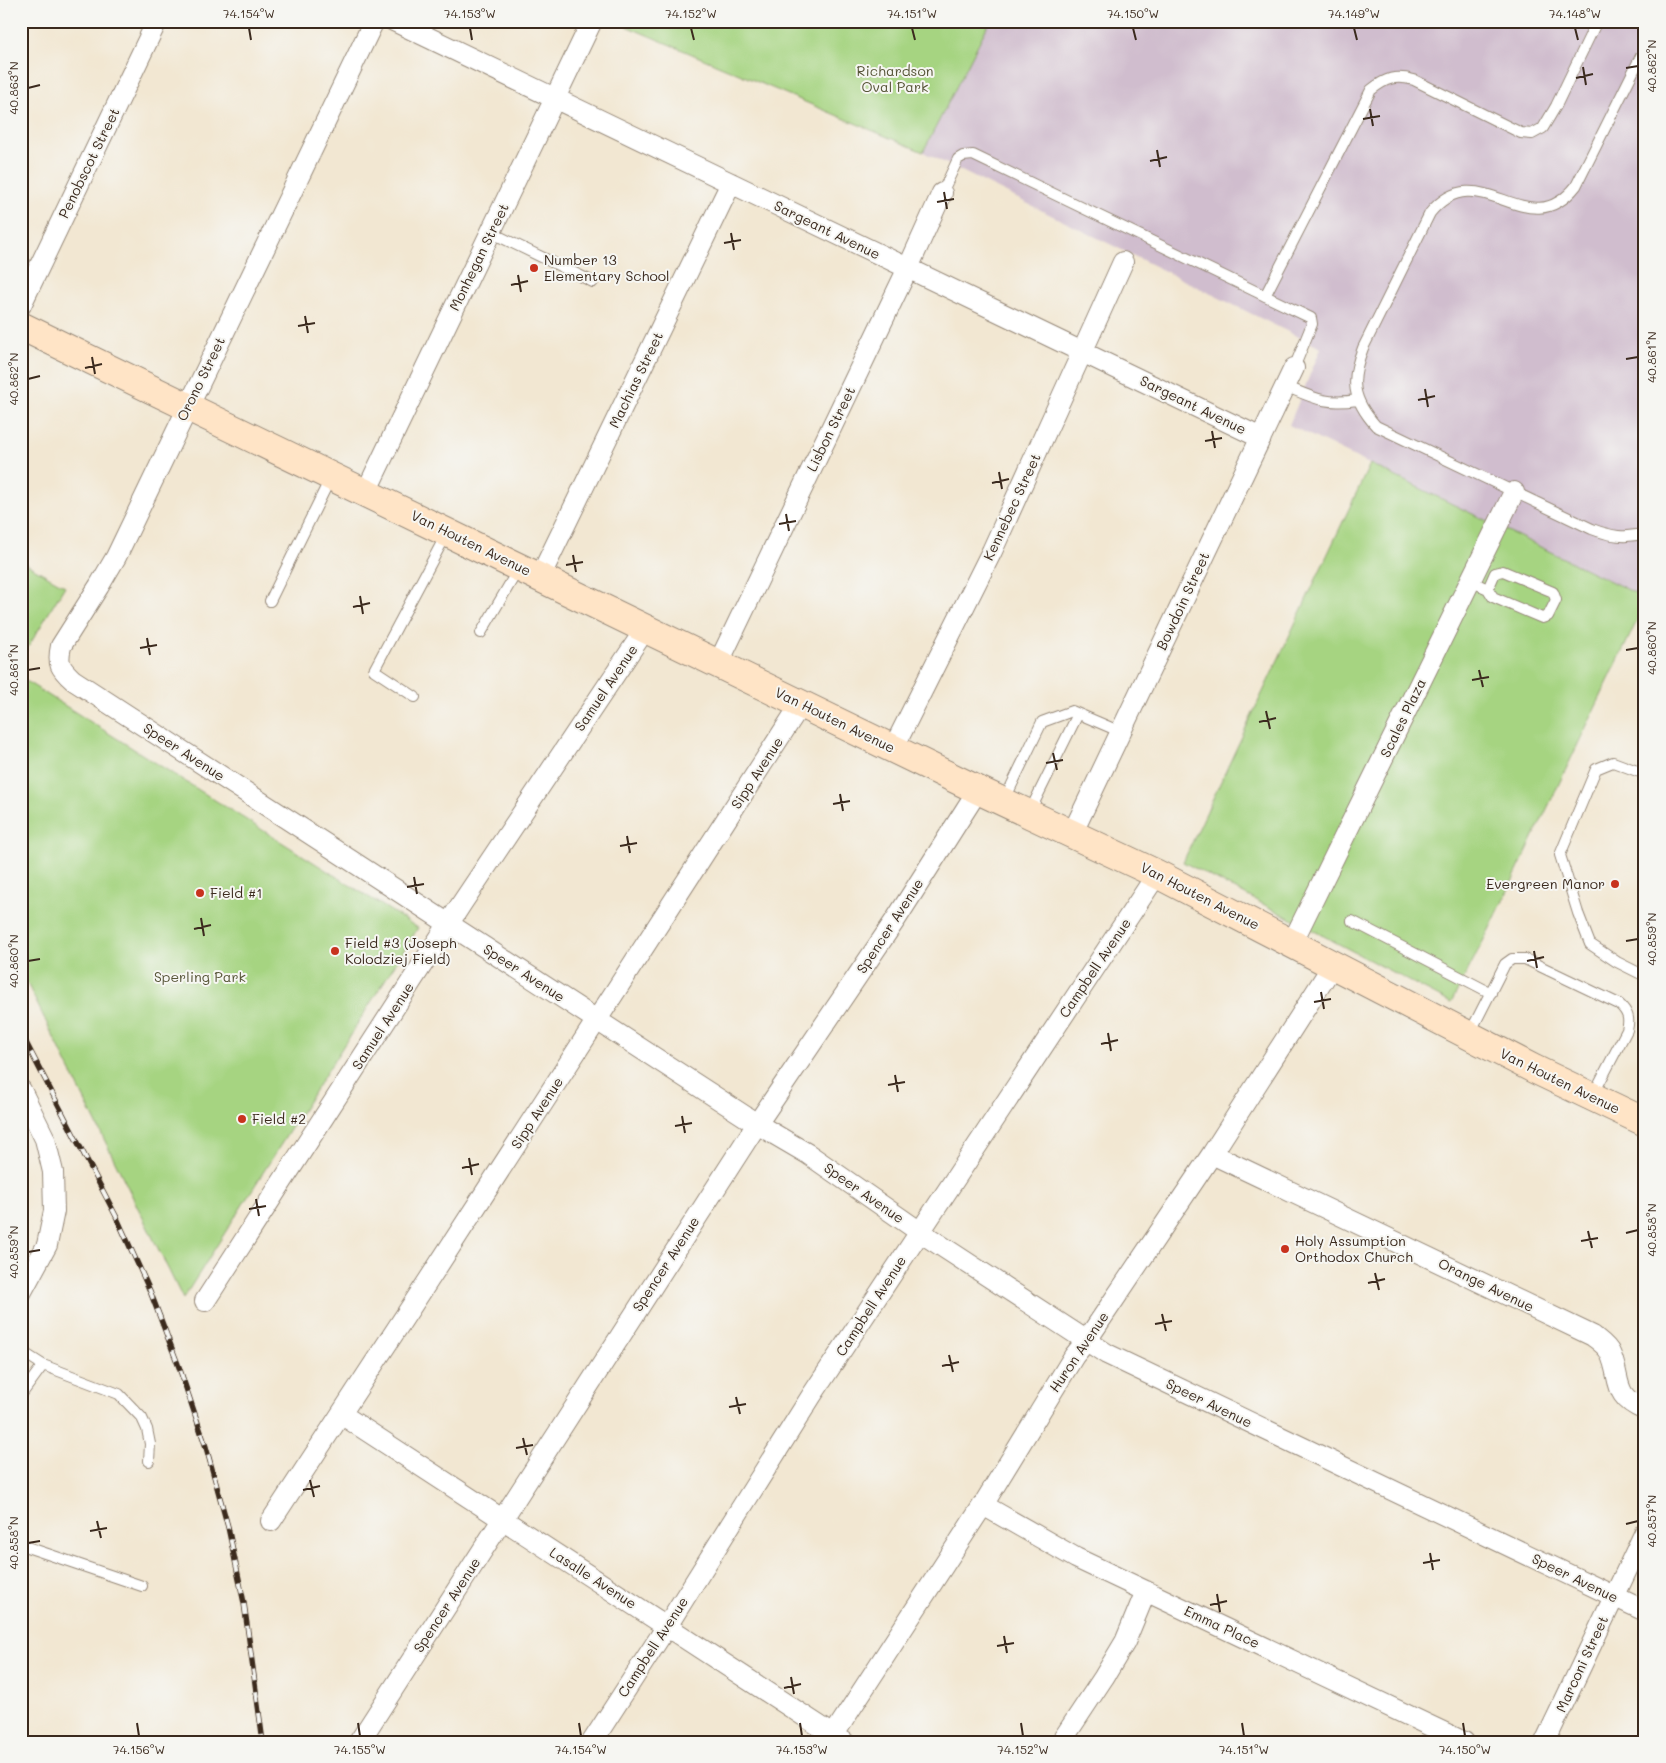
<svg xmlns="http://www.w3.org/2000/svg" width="1666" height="1763" viewBox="0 0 1666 1763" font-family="Mali,sans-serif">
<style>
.industrial{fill:#d0bdce}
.green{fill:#a6d481;stroke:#707f50}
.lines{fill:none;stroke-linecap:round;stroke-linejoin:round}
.lane-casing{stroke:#968878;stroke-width:12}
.street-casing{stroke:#968878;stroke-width:22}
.secondary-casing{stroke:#968878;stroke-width:30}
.lane{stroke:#fff;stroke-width:10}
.street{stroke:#fff;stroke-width:20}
.secondary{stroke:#ffe4c6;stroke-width:28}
.rail-casing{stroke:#3b2a1e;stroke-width:5.5}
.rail{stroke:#f6f6f2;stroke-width:4;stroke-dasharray:11;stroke-linecap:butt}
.ticks{fill:none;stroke:#3b2a1e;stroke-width:2}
.poi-dot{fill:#c8321e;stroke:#f6f6f2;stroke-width:2}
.labels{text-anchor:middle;stroke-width:4;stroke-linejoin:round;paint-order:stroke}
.park-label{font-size:14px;fill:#565437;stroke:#f6f6f2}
.street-label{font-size:14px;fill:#3b2a1e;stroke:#f6f6f2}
.poi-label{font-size:14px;fill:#3b2a1e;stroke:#f6f6f2;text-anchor:start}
.neatline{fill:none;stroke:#3b2a1e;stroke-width:2}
.ticks-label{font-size:12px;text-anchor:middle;fill:#3b2a1e}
</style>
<rect width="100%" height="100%" fill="#f6f6f2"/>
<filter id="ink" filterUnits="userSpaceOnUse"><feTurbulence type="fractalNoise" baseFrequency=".02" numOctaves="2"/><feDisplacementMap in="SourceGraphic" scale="10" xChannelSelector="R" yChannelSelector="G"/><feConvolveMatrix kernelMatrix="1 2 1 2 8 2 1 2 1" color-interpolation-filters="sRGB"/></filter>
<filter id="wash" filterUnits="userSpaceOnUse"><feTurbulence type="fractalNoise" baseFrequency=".0096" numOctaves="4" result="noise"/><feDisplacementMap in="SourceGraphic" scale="20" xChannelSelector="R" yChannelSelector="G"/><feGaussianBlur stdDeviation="1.12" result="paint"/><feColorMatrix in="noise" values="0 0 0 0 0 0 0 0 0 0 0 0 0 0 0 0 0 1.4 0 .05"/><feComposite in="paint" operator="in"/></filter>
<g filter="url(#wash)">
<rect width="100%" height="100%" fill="#f2e7d2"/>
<path class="industrial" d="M990,21H1645V598L1289,425L1321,348L923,152Z"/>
<path class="green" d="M614,21H990L923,152Z
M1370,464L1645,598V604L1490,928L1451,1003L1183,862Z
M21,561L65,586L21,659Z
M21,678L418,928L183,1299L21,971Z"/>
</g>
<g filter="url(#ink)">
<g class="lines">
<defs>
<path id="lane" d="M1645,48L1576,186C1527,248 1480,152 1430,213L1363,348C1350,381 1352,399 1376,426L1592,529C1610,536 1626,539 1645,533
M942,193L958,159L963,156L973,155L1311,318L1312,324L1294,368
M490,232L593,282
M1265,296L1371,90C1386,78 1395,75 1414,80L1521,133L1532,134L1543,128L1556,106L1597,21
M1285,386C1314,398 1325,405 1357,400
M1470,581L1488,589L1493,597L1542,618L1548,616L1556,600L1553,592L1503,571L1495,573L1488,589
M270,601L331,477
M481,633L519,568
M415,697L374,670L447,533
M1645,774L1613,762L1596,769L1560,855L1578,913L1590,944L1617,962L1645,976
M1004,801L1042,722L1072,711L1121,732
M1029,813L1078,714
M1352,921L1491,993
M1469,1035L1505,964L1512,959H1525L1619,1004C1628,1012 1630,1019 1627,1030L1593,1095
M21,1351L43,1365L21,1395
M43,1365L119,1394L142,1418L147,1429L150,1444L149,1461
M21,1545L142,1586"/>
<path id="street" d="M374,21L116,557L99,586L61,646C57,664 60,668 73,680L757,1124L808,1154L920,1232L1107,1354L1645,1611
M394,21L1261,438
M21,305L157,21
M366,492L592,21
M540,577L731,183
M718,664L908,268L942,193
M893,749L992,551L1123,262
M1072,834L1294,368
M1292,943L1514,492
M21,1090L45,1139L53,1172L54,1211L47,1245L21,1293
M1212,1154L1593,1336C1599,1341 1607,1346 1610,1353C1622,1379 1611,1396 1645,1410
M205,1301L462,903L646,628
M341,1414L844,1742
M983,1505L1076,1558L1464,1742
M271,1521L428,1281L801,704
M359,1742L757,1124L896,919L978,790
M592,1742L667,1626L812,1395L1157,874
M829,1742L983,1505L1074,1356L1087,1340L1212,1154L1333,965
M1061,1742L1104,1677L1125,1642L1146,1591
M1545,1742L1645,1532"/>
<path id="secondary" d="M21,326L978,790L1157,874L1534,1069L1645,1122"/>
</defs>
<use href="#lane" class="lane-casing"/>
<use href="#street" class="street-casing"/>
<use href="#secondary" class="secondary-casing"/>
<use href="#lane" class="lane"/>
<use href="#street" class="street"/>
<use href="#secondary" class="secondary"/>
<defs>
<path id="rail" d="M21,1033L116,1216L150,1291L179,1367L206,1447L228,1527L244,1603L263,1742"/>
</defs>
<use href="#rail" class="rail-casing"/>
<use href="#rail" class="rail"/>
</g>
</g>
<path class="ticks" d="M249,28L251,40M470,28L472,40M691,28L694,40M912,28L915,40M1133,28L1136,40M1354,28L1357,40M1575,28L1578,40M1583,67L1586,85M1626,68L1638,66M1576,78L1593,74M28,88L40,85M1370,109L1373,126M1363,119L1380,116M1157,150L1160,167M1150,161L1167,157M944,192L947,209M937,202L954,199M731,233L734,250M724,243L741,240M518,275L521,292M511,285L528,281M305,316L308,333M298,326L315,323M92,357L95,374M1626,359L1638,357M85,368L102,364M28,379L40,376M1425,389L1428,407M1418,400L1435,396M1212,431L1215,448M1205,441L1222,438M999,472L1002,489M992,483L1009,479M786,514L789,531M779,524L796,521M573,555L576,572M566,565L583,562M360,596L363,614M353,607L370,603M147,638L150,655M140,648L157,645M1626,650L1638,648M28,670L40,668M1479,670L1483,687M1472,680L1489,677M1266,711L1270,729M1259,722L1276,718M1053,753L1057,770M1046,763L1063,760M840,794L843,811M833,804L850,801M627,836L630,853M620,846L637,843M414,877L417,894M407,887L424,884M201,918L204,936M194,929L211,925M1626,941L1638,939M1534,951L1537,968M28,961L40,959M1527,961L1544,957M1321,992L1324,1009M1314,1002L1331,999M1108,1033L1111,1051M1101,1044L1118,1040M895,1075L898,1092M888,1085L905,1082M682,1116L685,1133M675,1126L692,1123M469,1158L472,1175M462,1168L479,1164M256,1199L259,1216M249,1209L266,1206M1588,1231L1592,1248M1626,1233L1638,1230M1581,1241L1598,1238M28,1252L40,1250M1375,1273L1379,1290M1368,1283L1385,1279M1162,1314L1166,1331M1155,1324L1172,1321M949,1355L953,1372M942,1366L959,1362M736,1397L740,1414M729,1407L746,1404M523,1438L527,1455M516,1448L533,1445M310,1480L314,1497M303,1490L320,1486M97,1521L101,1538M1626,1524L1638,1521M90,1531L107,1528M28,1543L40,1541M1430,1553L1433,1570M1423,1563L1440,1560M1217,1594L1220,1612M1210,1605L1227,1601M1004,1636L1007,1653M997,1646L1014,1643M791,1677L794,1694M784,1688L801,1684M137,1723L139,1736M358,1723L360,1736M579,1723L581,1736M800,1723L802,1736M1021,1723L1023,1736M1242,1723L1244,1736M1463,1723L1465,1736"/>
<g class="poi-dot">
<circle cx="534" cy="268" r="5"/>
<circle cx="1615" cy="884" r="5"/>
<circle cx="200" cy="893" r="5"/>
<circle cx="335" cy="951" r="5"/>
<circle cx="242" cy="1119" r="5"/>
<circle cx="1285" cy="1249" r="5"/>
</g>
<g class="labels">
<g class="park-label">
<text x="895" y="76">Richardson<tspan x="895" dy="16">Oval Park</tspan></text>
<text x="200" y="982">Sperling Park</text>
</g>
<g class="street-label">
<text transform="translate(89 163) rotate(-64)" y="5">Penobscot Street</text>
<text transform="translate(827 230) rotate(26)" y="5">Sargeant Avenue</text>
<text transform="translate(479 257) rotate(-64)" y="5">Monhegan Street</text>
<text transform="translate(201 379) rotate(-64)" y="5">Orono Street</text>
<text transform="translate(636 380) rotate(-64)" y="5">Machias Street</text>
<text transform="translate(1193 405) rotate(26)" y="5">Sargeant Avenue</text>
<text transform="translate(831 429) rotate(-64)" y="5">Lisbon Street</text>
<text transform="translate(1012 507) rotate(-65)" y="5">Kennebec Street</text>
<text transform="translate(471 543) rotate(26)" y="5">Van Houten Avenue</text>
<text transform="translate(1183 601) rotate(-65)" y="5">Bowdoin Street</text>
<text transform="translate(606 688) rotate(-56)" y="5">Samuel Avenue</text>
<text transform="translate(1403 718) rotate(-64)" y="5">Scales Plaza</text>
<text transform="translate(835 720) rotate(26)" y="5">Van Houten Avenue</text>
<text transform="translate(184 752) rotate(33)" y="5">Speer Avenue</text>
<text transform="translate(757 773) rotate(-57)" y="5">Sipp Avenue</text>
<text transform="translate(1200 896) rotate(27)" y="5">Van Houten Avenue</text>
<text transform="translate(890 926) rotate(-57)" y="5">Spencer Avenue</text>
<text transform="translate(1095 968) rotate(-56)" y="5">Campbell Avenue</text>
<text transform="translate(524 973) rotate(33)" y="5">Speer Avenue</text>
<text transform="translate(383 1026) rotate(-57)" y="5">Samuel Avenue</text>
<text transform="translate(1560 1081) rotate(26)" y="5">Van Houten Avenue</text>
<text transform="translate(537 1113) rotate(-57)" y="5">Sipp Avenue</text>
<text transform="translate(864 1193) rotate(35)" y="5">Speer Avenue</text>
<text transform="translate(666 1264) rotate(-57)" y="5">Spencer Avenue</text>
<text transform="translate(1486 1285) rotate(26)" y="5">Orange Avenue</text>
<text transform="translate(871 1306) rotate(-57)" y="5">Campbell Avenue</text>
<text transform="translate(1079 1352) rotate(-56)" y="5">Huron Avenue</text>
<text transform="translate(1209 1403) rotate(26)" y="5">Speer Avenue</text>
<text transform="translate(593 1578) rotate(33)" y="5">Lasalle Avenue</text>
<text transform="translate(1575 1578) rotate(26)" y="5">Speer Avenue</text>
<text transform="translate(447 1605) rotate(-57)" y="5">Spencer Avenue</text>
<text transform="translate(1222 1627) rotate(25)" y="5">Emma Place</text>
<text transform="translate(653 1647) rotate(-57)" y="5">Campbell Avenue</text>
<text transform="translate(1582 1664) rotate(-65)" y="5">Marconi Street</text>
</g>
<g class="poi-label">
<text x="544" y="265">Number 13<tspan x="544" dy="16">Elementary School</tspan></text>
<text x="1605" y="889" text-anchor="end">Evergreen Manor</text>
<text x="210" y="898">Field #1</text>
<text x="345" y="948">Field #3 (Joseph<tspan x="345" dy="16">Kolodziej Field)</tspan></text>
<text x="252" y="1124">Field #2</text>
<text x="1295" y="1246">Holy Assumption<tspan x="1295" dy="16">Orthodox Church</tspan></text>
</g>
</g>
<rect width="1666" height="1763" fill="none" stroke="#f6f6f2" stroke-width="55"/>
<rect x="28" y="28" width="1610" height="1708" class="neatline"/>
<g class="ticks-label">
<text x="249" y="18">74.154°W</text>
<text x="470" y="18">74.153°W</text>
<text x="691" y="18">74.152°W</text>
<text x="912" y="18">74.151°W</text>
<text x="1133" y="18">74.150°W</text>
<text x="1354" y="18">74.149°W</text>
<text x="1575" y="18">74.148°W</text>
<text transform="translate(1652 66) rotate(-90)" y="4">40.862°N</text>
<text transform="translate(14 88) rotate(-90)" y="4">40.863°N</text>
<text transform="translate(1652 357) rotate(-90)" y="4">40.861°N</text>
<text transform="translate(14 379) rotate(-90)" y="4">40.862°N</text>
<text transform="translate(1652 648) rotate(-90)" y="4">40.860°N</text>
<text transform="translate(14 670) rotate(-90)" y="4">40.861°N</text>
<text transform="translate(1652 939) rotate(-90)" y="4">40.859°N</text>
<text transform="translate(14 961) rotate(-90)" y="4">40.860°N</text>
<text transform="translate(1652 1230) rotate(-90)" y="4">40.858°N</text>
<text transform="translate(14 1252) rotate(-90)" y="4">40.859°N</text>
<text transform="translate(1652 1521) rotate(-90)" y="4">40.857°N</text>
<text transform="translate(14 1543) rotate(-90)" y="4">40.858°N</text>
<text x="139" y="1754">74.156°W</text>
<text x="360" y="1754">74.155°W</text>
<text x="581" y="1754">74.154°W</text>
<text x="802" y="1754">74.153°W</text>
<text x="1023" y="1754">74.152°W</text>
<text x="1244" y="1754">74.151°W</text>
<text x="1465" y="1754">74.150°W</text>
</g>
</svg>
